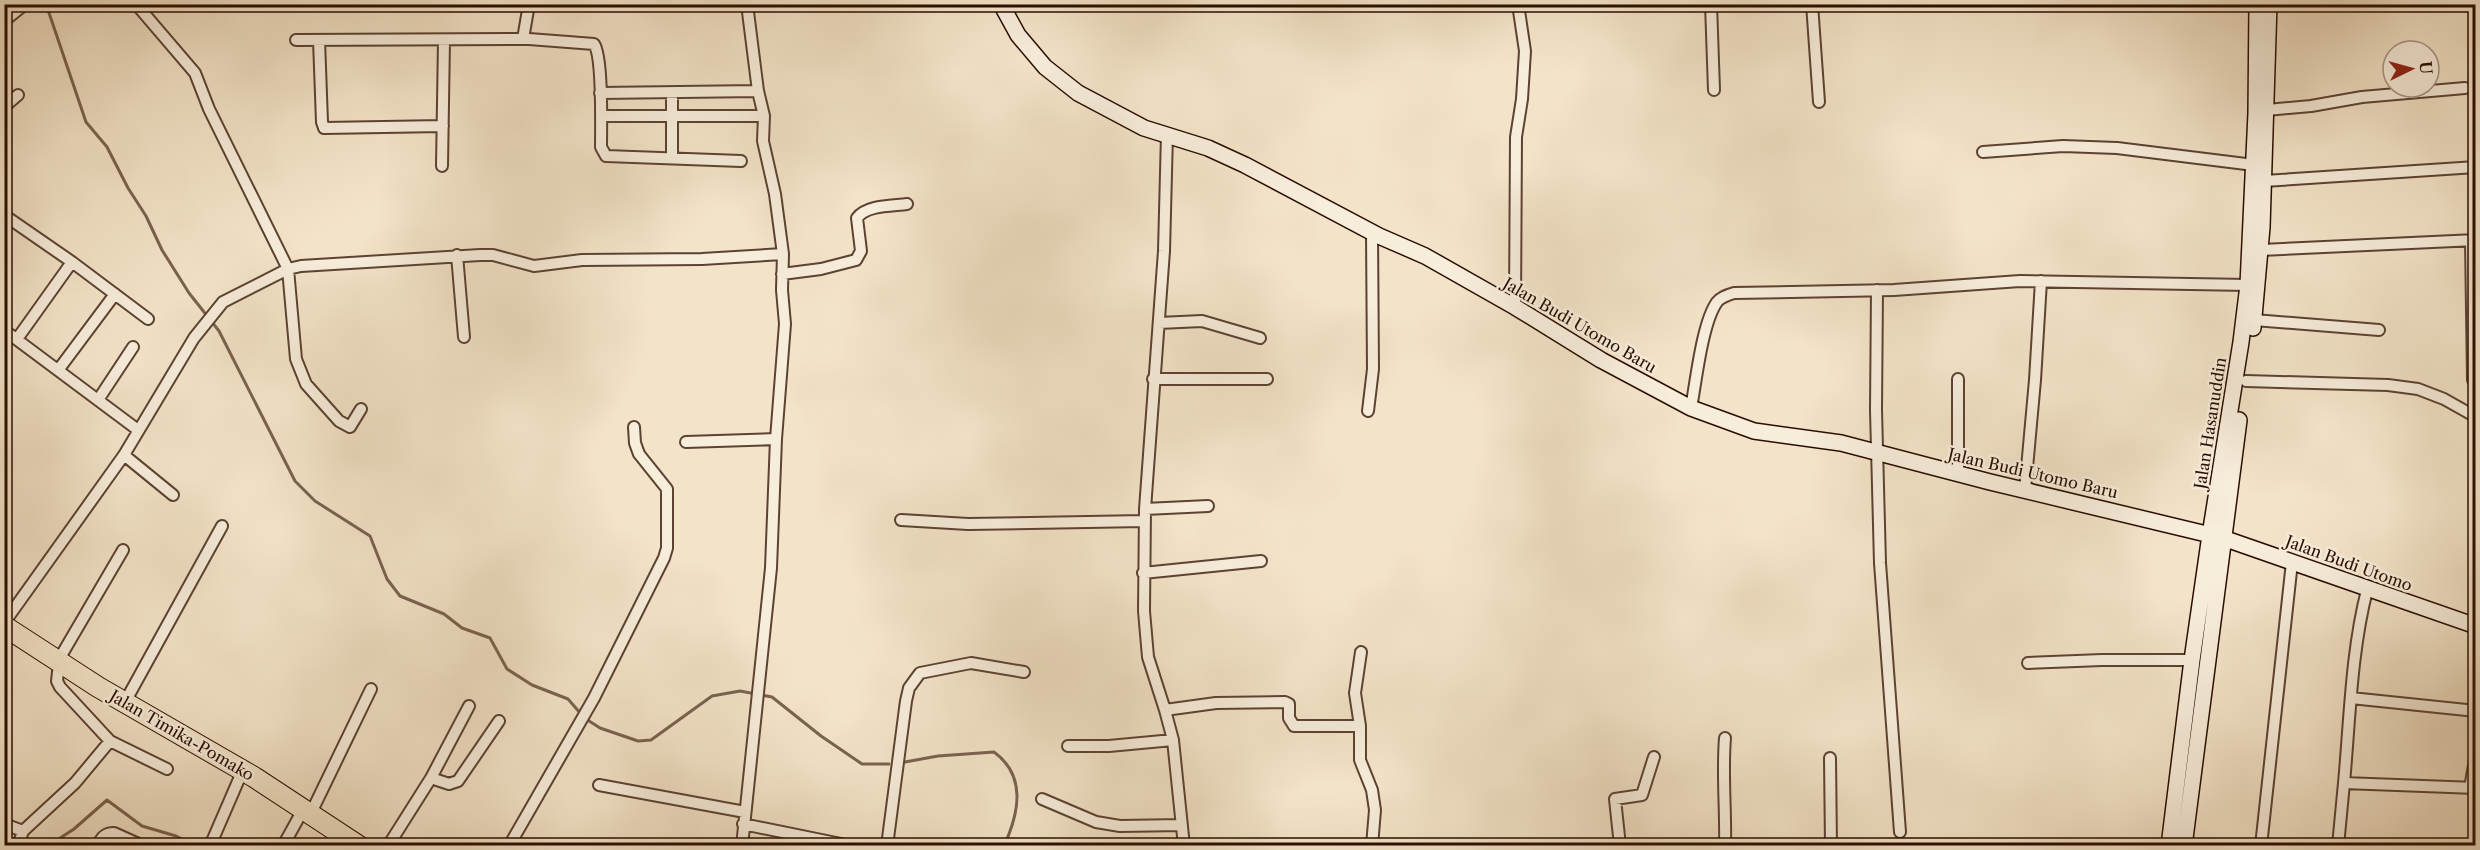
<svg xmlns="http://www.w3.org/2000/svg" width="2480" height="850" viewBox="0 0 2480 850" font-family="'Libre Caslon Text',serif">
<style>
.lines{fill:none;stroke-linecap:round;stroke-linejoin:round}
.stream{stroke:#7a624f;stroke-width:3}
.street-casing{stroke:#5c4232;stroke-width:14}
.secondary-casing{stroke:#2a0d00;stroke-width:18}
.highway-casing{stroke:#2a0d00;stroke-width:22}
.street{stroke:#f7eddb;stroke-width:10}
.secondary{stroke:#f7eddb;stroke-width:15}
.highway{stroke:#f3e3c8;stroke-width:20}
.labels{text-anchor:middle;stroke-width:5;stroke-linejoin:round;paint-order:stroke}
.street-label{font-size:16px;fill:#2a0d00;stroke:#f7eddb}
</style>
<rect width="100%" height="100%" fill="#f3e3c8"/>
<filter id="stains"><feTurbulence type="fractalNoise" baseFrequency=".00333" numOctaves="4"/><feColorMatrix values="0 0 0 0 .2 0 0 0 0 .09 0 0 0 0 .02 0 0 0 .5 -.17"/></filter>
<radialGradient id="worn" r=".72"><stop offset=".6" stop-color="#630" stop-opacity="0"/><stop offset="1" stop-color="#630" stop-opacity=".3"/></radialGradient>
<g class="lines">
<path class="stream" d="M46,4L86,122L107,147L128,188L146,216L162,250L189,293L219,331L295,481L315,501L370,536L387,579L400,596L444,614L462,628L490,638L507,669L532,685L568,699L581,714
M586,719L600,728L638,741L651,740L712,696L740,691L772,697L821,736L862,764H889
M905,762L938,756L994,752C1027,776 1019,813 1004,846
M48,846L74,829L107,800L142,826L176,836L196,846"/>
<defs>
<path id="street" d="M136,4L195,73L209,109L288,269L296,359L306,384L339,421L350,427L361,409
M747,4L758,91
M1711,4L1714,90
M1812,4L1819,102
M4,21L25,4
M523,39L529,4
M296,40L529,39L594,44C603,57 601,128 601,147L606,156L741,161
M319,40L322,122L324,128L443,126
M600,93L758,91L764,116L763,141L775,194L783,254L782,290L785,324L776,439L771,568L742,846
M4,107L18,95
M2267,110L2311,106L2362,97L2465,88
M601,116H764
M1167,134L1164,251L1145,509L1144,611L1148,657L1165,710L1173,740L1184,846
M1983,152L2063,146L2117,148L2254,165
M672,157V94
M442,166L444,40
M2264,181L2476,167
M4,215L72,262L148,319
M2471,240L2473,380
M2261,250L2476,240
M457,255L464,337
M782,274L821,269L856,260L861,251L857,218C866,205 892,206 907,204
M1877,290L1876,410L1880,563L1900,832
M1515,307L1516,137L1522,99L1525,51L1518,4
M2254,320L2379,330
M1159,323L1202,321L1260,338
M4,330L138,430
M17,339L72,262
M59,369L115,294
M1153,379H1267
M1958,379V474
M2246,381L2388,385L2418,389L2444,399L2476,417
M98,400L133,347
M1691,408C1696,382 1702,323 1717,302C1721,297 1727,295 1734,293L1894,290L2020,281L2248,285
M1368,411L1373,369L1372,232
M686,442L776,439
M124,455L173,495
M2025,490L2035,380L2041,281
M1145,509L1208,506
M901,520L968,524L1144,521
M1143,573L1261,561
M2367,590C2351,653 2350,718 2344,783L2476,788
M4,623L124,455L194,338L223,302L288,269L301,266L480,255H493L534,266L582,260L702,259L783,254
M1361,652L1355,693L1360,726V760L1372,790L1375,810L1372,846
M58,661L123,550
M2028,663L2102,660H2192
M58,672L57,681L60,687L110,741L167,769
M2351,698L2476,711
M125,702L222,526
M1165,710L1216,703L1285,702L1289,704V718L1294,726H1360
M1725,738C1722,774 1726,810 1725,846
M1068,746H1109L1173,740
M1830,758L1831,846
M431,778L449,784L458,781L499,721
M599,785L745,812
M2470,788L2476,754
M1042,799L1096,822L1120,826L1182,825
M311,813L371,689
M4,824L23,831L18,846
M743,824L851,846
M23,831L75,783L110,741
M98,846C101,837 105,833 114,833L143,846
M210,846L239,779
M283,846L299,817
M388,846L431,778L469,706
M509,846L594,698L664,558L667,548V489L639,454L635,443L634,427
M887,846L906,701L909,688L920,673L971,663L1024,672
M1620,846L1615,799L1642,795L1654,757
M2261,846L2292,562
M2338,846L2344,783"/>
<path id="secondary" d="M1001,4L1018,35L1045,67L1078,93L1144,128L1208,148L1245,165L1379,236L1425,256L1515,307L1601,360L1691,408L1754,431L1841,443L1990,482L2223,538L2476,626
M2253,328L2262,227L2269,4
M2169,846L2192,660L2210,535L2241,342L2248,285L2256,113L2257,4
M2184,846L2239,420"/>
<path id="highway" d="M4,626L98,687L254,777L359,846"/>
</defs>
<use href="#street" class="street-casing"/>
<use href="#secondary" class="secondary-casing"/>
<use href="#highway" class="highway-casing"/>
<use href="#street" class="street"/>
<use href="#secondary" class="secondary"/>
<use href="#highway" class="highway"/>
</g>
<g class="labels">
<g class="street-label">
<text transform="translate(1580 325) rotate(30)" y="6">Jalan Budi Utomo Baru</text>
<text transform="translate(2210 423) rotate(-81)" y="6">Jalan Hasanuddin</text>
<text transform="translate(2033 473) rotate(13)" y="6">Jalan Budi Utomo Baru</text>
<text transform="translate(2349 563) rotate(20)" y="6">Jalan Budi Utomo</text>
<text transform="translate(182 735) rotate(30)" y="6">Jalan Timika-Pomako</text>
</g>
</g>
<rect width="2480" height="850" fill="none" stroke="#f3e3c8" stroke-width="24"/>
<rect x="6" y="6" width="2468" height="838" fill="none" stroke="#2a0d00" stroke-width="3"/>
<rect x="12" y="12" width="2456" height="826" fill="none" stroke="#2a0d00" stroke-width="1.5"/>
<g transform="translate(2411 69) rotate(85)"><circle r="28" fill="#f7eddb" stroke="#a59383" stroke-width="1.5"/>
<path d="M0-4.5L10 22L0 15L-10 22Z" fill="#8f2418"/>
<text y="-9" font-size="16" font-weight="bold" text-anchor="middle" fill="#2a0d00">U</text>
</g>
<rect width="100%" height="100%" filter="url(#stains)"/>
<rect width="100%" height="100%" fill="url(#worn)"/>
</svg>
